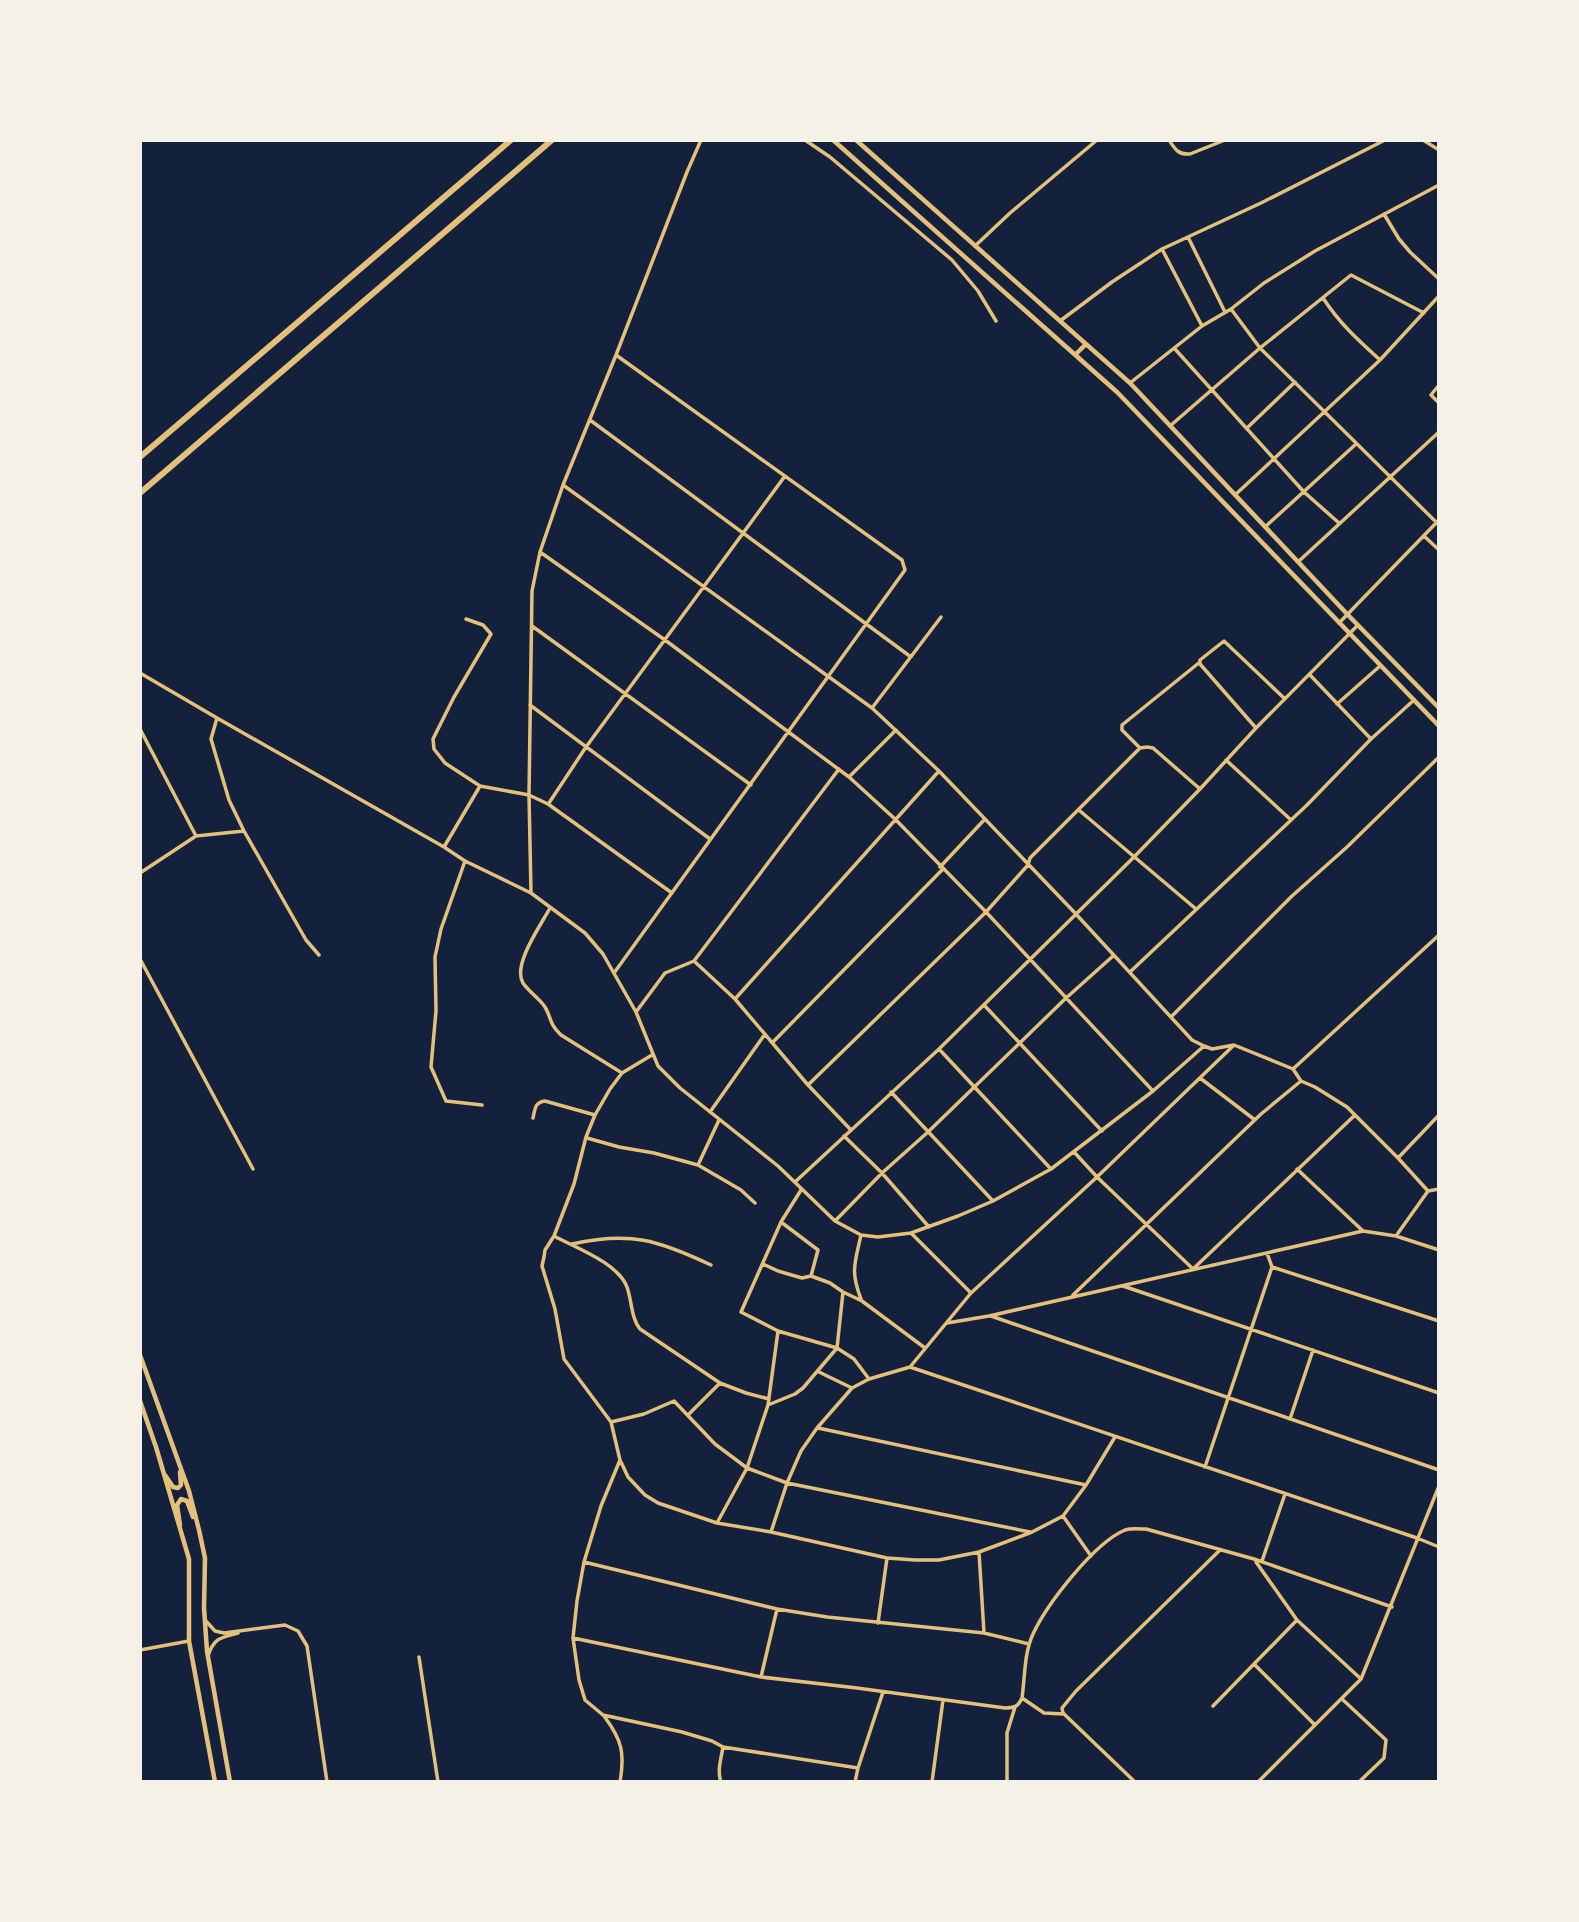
<svg xmlns="http://www.w3.org/2000/svg" width="1579" height="1922" viewBox="0 0 1579 1922" font-family="'Sofia Sans Condensed',sans-serif">
<style>
.lines{fill:none;stroke-linecap:round;stroke-linejoin:round}
.minor{stroke:#e5c07b;stroke-width:3.5}
.tertiary{stroke:#e5c07b;stroke-width:4.5}
.trunk{stroke:#e5c07b;stroke-width:6}
</style>
<rect width="100%" height="100%" fill="#14213d"/>
<g class="lines">
<path class="minor" d="M805,140L830,157L952,260L978,291L996,321
M1169,140C1175,149 1178,155 1190,154L1225,140
M1423,140L1439,150
M1384,214L1399,239L1410,252L1439,279
M1188,237L1225,312
M975,246L1010,213L1097,140
M1162,249L1202,326
M1323,298C1340,324 1358,340 1380,360
M1231,309L1260,348L1436,522
M1060,321L1112,282L1162,249L1261,203L1385,140
M1175,349L1304,492L1339,523
M1130,383L1202,326L1231,309L1264,283L1315,251L1439,185
M1439,385L1431,395L1439,403
M590,420L911,657
M1170,426L1260,348L1351,275L1424,313
M1247,428L1295,382
M563,485L872,708L939,771L1075,913L1192,1040L1204,1046
M1235,495L1380,360L1439,296
M1265,527L1356,444
M1424,536L1439,550
M540,552L665,640L849,777L895,819L986,912L1153,1091
M1299,561L1439,432
M466,619L483,625L491,634L454,697L433,739L434,749L445,763L480,786L529,795L548,804L672,893
M1339,623L1439,520
M532,626L751,785
M140,673L217,718L444,847L465,861L531,893L585,933L603,954L636,1012L658,1066L680,1088L778,1166L835,1221L861,1235L878,1237L911,1233L958,1216L993,1201L1051,1169L1153,1091L1204,1046L1212,1049L1234,1045L1293,1069L1439,935
M1310,675L1371,739
M1337,704L1380,666
M530,705L710,839
M872,708L941,617
M217,718L211,739L229,800L244,831L306,940L319,955
M1256,728L1200,664V660L1224,641L1285,699
M140,729L196,836
M1140,748L1122,730V725L1200,662
M1226,760L1291,820
M849,777L896,730
M549,803L586,747L785,476
M1080,811L1196,909
M444,847L480,786
M465,861L441,929L435,957L436,1011L431,1067L446,1101L482,1105
M940,867L985,819
M140,873L196,836L244,831
M531,893L529,795L532,591L540,552L563,485L616,355L687,172L701,140
M550,908C541,925 512,965 523,983C529,992 539,998 545,1007C552,1019 549,1024 561,1035L622,1073
M140,959L253,1169
M694,961L735,999L808,1085L851,1130
M1130,972L1307,805L1371,739L1414,700
M614,973L905,570L902,560L616,355
M735,999L939,771
M984,1005L1102,1131
M636,1012L665,973L694,961L839,769
M1171,1017L1292,896L1347,847L1439,757
M773,1042L942,870
M939,1049L1051,1169
M652,1055L622,1073L610,1089L595,1115L586,1137L574,1184L554,1236L545,1250L544,1257L542,1266L555,1309L564,1359L611,1422L620,1460L601,1506L584,1562L577,1601L573,1638L579,1680L585,1700L603,1715L682,1732L712,1741L723,1747C721,1759 717,1771 721,1782
M1293,1069L1301,1081L1315,1087L1347,1107L1398,1158L1428,1191L1396,1236
M1200,1078L1255,1120
M808,1085L986,912L1028,865L1030,858L1140,748L1147,747L1153,748L1200,789
M891,1092L993,1201
M710,1112L765,1034
M533,1118C535,1109 535,1102 545,1101L595,1115
M844,1136L882,1173L929,1227
M587,1138L619,1147L654,1153L698,1165L741,1190L755,1203
M1074,1152L1097,1177L1193,1269L1355,1115
M1398,1158L1439,1115
M698,1165L719,1120
M1297,1169L1363,1231
M795,1182L939,1049L1134,857L1200,789L1256,728L1358,625
M801,1190L781,1222L741,1312L778,1331L837,1348L854,1359L869,1379
M1428,1191L1439,1189
M835,1221L882,1173L928,1132L1065,999L1113,956
M781,1222L818,1250L811,1276
M911,1233L971,1293
M554,1236C576,1248 618,1263 627,1287C632,1301 631,1318 640,1329L720,1383L746,1393L769,1399
M572,1244C630,1231 658,1240 711,1265
M763,1264L778,1271L802,1278L811,1276L830,1283L843,1292L862,1301L925,1348
M1272,1267L1439,1321
M1123,1286L1439,1393
M1073,1295L1261,1114L1301,1081
M861,1299C850,1271 855,1263 861,1235
M991,1316L1439,1470
M947,1323L989,1316L1363,1231L1396,1236L1439,1250
M910,1367L971,1293L1097,1177L1233,1046
M819,1372L852,1388
M768,1405L795,1394L803,1388L837,1348L843,1292
M688,1415L720,1383
M1290,1419L1313,1350
M611,1422L644,1414L674,1401L715,1444L747,1468L787,1483L1030,1532
M818,1428L1086,1485
M621,1462L628,1477L645,1495L658,1503L717,1523L771,1532L887,1558L915,1560H939L979,1552L1032,1532L1063,1516L1086,1485L1115,1437
M1205,1467L1272,1267L1267,1253
M1063,1516L1091,1556
M717,1523L747,1468L768,1405L778,1331
M771,1532L787,1483L801,1451L817,1428L852,1388L869,1379L910,1367L1417,1538L1439,1547
M979,1552L984,1633
M1262,1561L1285,1494
M584,1562L777,1609L827,1617L984,1633L1029,1644
M1256,1562L1297,1620L1361,1679
M206,1621L215,1631L224,1633L285,1625L298,1631L307,1646L327,1782
M878,1623L887,1558
M573,1638L761,1677L857,1688L1005,1708C1014,1708 1018,1707 1022,1698C1025,1678 1024,1653 1033,1634C1047,1604 1094,1543 1125,1530C1131,1528 1139,1529 1146,1529L1254,1559L1392,1607
M140,1650L189,1641
M208,1656C214,1637 221,1638 238,1633
M419,1657L438,1782
M1254,1664L1315,1725
M761,1677L777,1609
M1022,1698L1044,1713L1064,1714
M1342,1699L1386,1740L1384,1758L1359,1782
M1213,1706L1297,1620
M604,1716C622,1740 625,1753 620,1782
M723,1747L858,1768L883,1692
M855,1782L858,1768
M932,1782L943,1700
M1007,1782V1733L1015,1707
M1135,1782L1063,1713L1062,1708L1076,1691L1220,1550
M1258,1782L1361,1679L1439,1486"/>
<path class="tertiary" d="M833,140L1117,392L1439,726
M856,140L1130,383L1348,615L1439,708
M1076,354L1086,344
M140,1355L189,1491L199,1530L205,1558L204,1608L207,1651L230,1782
M140,1401L156,1447L189,1559V1641L215,1782
M165,1475L173,1487L178,1488L181,1485L180,1472
M180,1525L177,1505L181,1499L187,1501L193,1517"/>
<path class="trunk" d="M140,457L511,140
M140,493L552,140"/>
</g>
<rect width="1579" height="1922" fill="none" stroke="#f6f1e7" stroke-width="284"/>
</svg>
